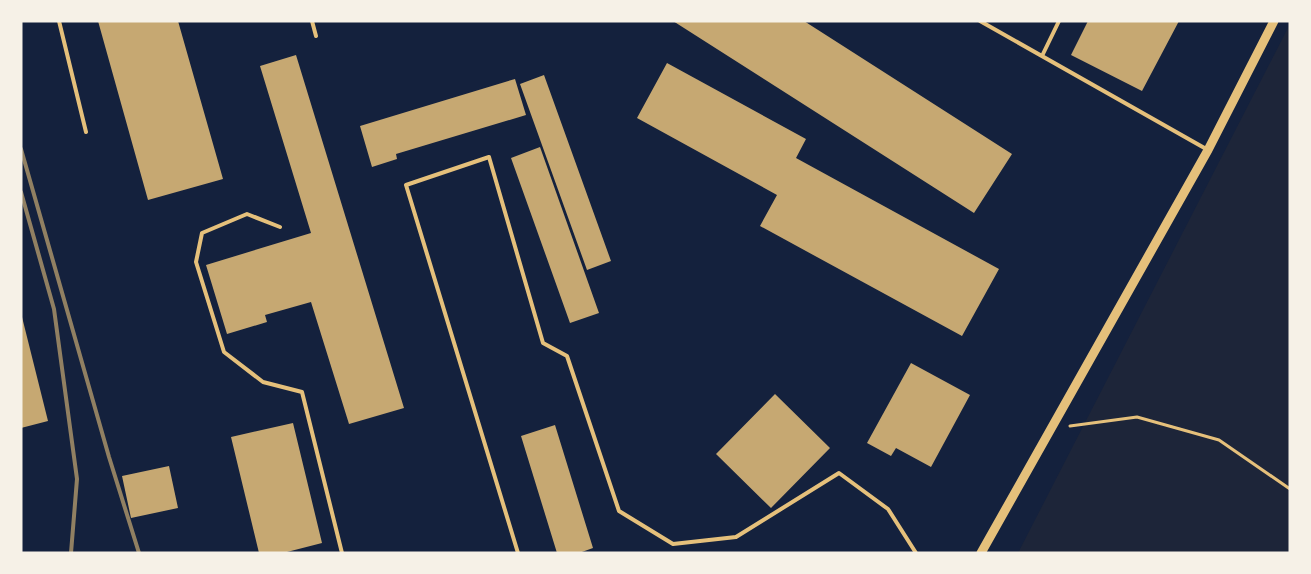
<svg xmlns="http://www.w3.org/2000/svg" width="1311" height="574" viewBox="0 0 1311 574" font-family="Overpass,sans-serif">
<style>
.green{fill:#1d2539}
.building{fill:#c6a872}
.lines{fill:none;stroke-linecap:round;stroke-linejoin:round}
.path{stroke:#e5c07b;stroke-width:3}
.service{stroke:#e5c07b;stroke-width:4}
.tertiary{stroke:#e5c07b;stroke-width:9}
.rail{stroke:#918062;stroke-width:4}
</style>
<rect width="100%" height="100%" fill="#14213d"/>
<path class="green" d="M1290,24V553H1018Z"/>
<path class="building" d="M98,21H178L223,179L148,200Z
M673,21H804L1012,154L974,213Z
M1088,21H1179L1142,91L1071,55Z
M296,55L404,408L349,424L311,302L265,315L267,322L227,334L206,265L311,233L260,66Z
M667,63L806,139L796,158L999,269L962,336L760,226L777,195L637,118Z
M544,75L611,261L587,270L520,84Z
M515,79L526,115L396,154L397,159L372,167L360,126Z
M540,147L599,313L570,323L511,158Z
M21,313L48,421L21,428Z
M911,363L970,395L931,467L896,448L891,456L867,443Z
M775,394L830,448L771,508L716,454Z
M293,423L322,543L283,553H259L231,437Z
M555,425L593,548L579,553H557L521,436Z
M169,466L178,508L131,518L122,476Z"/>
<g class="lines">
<path class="path" d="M1070,426L1137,417L1219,440L1290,489"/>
<path class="service" d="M59,21L86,132
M312,21L316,36
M980,21L1208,150
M1042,56L1059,21
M280,227L247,214L202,233L196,262L224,352L263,382L302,392L342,553
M518,553L406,185L489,157L543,343L567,356L619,511L673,544L736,537L839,473L888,509L916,553"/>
<path class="tertiary" d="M981,553L1208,150L1274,21"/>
<path class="rail" d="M21,149L109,457L139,553
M21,192L54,309L77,479L71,553"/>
</g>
<rect width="1311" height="574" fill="none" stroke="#f6f1e7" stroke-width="45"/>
</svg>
